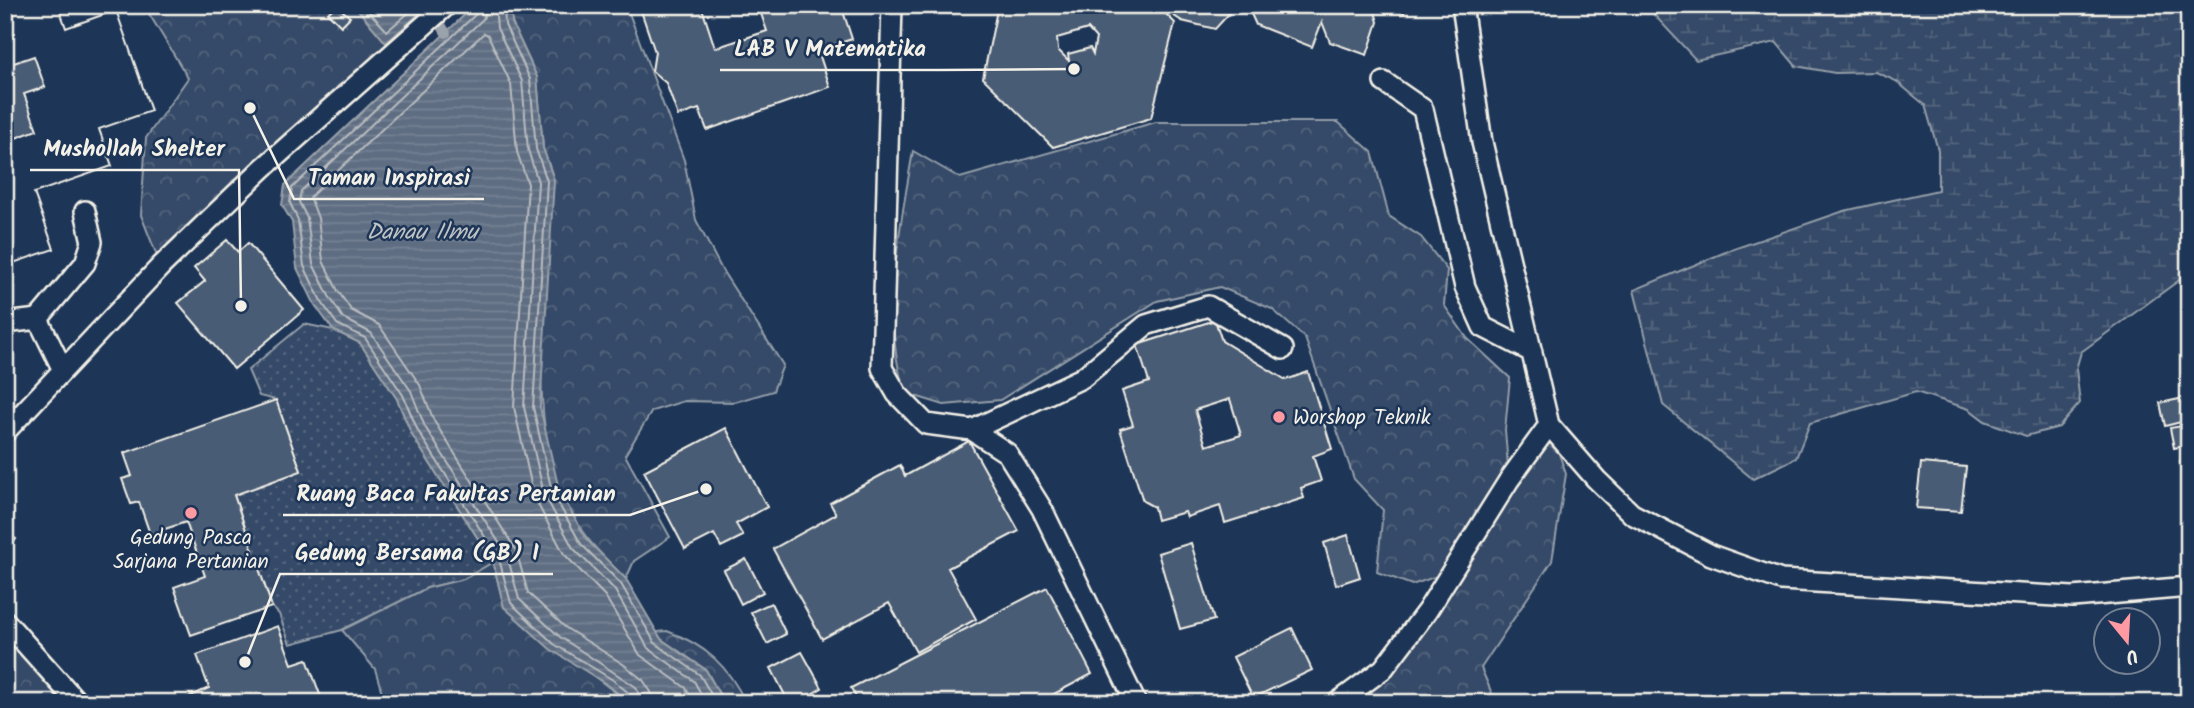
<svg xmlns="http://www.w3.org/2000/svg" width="2194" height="708" viewBox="0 0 2194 708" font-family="Kalam,sans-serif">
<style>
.grass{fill:url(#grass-dots);stroke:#949ea8;stroke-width:2}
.forest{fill:url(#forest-crowns);stroke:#949ea8;stroke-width:2}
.wetland{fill:url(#wetland-marsh);stroke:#949ea8;stroke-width:2}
.water{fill:url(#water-rules);stroke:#9aa2ab;stroke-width:2}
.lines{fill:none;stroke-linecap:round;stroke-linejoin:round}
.shore{stroke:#b8bcbf;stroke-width:2}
.stream{stroke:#9aa2ab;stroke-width:10}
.building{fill:#485b74;stroke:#f4f1e8;stroke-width:2;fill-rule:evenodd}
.service-casing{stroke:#f4f1e8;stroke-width:24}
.service{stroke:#1d3557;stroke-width:19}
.poi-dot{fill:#ff9aa2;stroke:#1d3557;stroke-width:2.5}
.labels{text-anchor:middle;stroke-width:5;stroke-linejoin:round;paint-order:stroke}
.poi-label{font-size:21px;fill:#f4f1e8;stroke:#1d3557;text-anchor:start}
.water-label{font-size:23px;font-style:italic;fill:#c0c3c4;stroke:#1d3557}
.leader{fill:none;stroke:#f4f1e8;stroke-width:2.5}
.callout-dot{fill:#f4f1e8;stroke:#1d3557;stroke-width:2.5}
.callout-label{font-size:23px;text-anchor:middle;font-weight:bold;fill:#f4f1e8;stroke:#1d3557;stroke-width:5;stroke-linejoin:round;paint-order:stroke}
</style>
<defs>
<pattern id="grass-dots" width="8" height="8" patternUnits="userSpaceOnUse" patternTransform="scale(1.75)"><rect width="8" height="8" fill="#354a67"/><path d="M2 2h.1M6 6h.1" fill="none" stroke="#53657d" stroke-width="1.8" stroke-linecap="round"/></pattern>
<pattern id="forest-crowns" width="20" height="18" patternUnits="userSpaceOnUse" patternTransform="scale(1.75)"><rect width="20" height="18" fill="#354a67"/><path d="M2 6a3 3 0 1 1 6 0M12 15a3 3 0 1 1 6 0" fill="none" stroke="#53657d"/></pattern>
<pattern id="wetland-marsh" width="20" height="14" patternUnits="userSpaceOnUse" patternTransform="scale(1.75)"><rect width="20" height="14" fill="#354a67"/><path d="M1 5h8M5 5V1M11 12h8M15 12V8" fill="none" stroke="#53657d"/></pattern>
<pattern id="water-rules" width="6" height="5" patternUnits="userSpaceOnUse" patternTransform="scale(1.75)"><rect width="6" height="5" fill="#5e6d82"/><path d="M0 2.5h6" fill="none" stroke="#768294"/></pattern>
</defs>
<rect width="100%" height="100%" fill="#1d3557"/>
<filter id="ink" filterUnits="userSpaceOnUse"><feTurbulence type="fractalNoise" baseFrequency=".0143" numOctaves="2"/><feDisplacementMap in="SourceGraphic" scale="14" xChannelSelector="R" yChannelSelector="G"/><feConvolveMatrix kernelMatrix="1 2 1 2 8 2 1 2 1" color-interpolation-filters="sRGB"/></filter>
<g filter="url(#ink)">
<path class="grass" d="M304,324L333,330L360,343L397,399L412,435L493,562L464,579L427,588L342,630L290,644L279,614L272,607L234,495L301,471L276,400L259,396L248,370Z"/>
<path class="forest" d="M135,5H451L161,266L141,215L146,138L188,78L148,12Z
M511,5H626L684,160L696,220L722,270L783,365L773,391L735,402L684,401L652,411L625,455L670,537L634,561L626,579C599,553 572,526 559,490C527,404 546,271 554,180L543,148L537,77L512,23Z
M1156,122H1338L1372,152L1389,216L1421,237L1447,270L1444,305L1467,338L1510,378L1505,430L1509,479L1549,425L1566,474L1552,561L1481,668L1496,703H1337L1383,669L1451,571L1412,585L1377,572L1383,510L1354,479L1305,338L1272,309L1220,287L1157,301L1000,400L944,405L905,393C880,316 900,229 913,151L960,178Z
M493,562L504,607L629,703H385L375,669L342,630L427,588L464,579Z
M5,621L78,703H5Z
M667,631C706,645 728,666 746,703H724L706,670L661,639L657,632Z"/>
<path class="wetland" d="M1645,5H2189V273L2081,352L2076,369L2080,403L2059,427L2026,436L1985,421L1969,409L1916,392L1810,423L1796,458L1753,479L1663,405L1634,290L1728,251L1844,211L1938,190V150L1925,105L1896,81L1876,72L1835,73L1796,66L1776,42L1696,60Z"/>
<path class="water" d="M354,5H429L386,43Z
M475,5H511L512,23L537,77L543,148L554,180L540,407L559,490L587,540L626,579L661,639L706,670L724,703H629L608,685L550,649L504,607L493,562L412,435L397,399L360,343L333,330L315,305L297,268L292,222L282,205L285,185Z"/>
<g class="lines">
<path class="shore" d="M363,5L387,31L418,5
M479,5L477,13L292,188L290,203L298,220L304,266L321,301L337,324L365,338L403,395L418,431L499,559L511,603L554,644L613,680L631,695L633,703
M488,5L483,19L301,191L299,202L307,218L313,264L329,296L343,318L371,333L411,391L425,427L507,555L519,599L560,637L636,687L642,703
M495,5L497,28L522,81L528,150L538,182L524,407L544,494L573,548L614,589L648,648L694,681L706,703
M504,5L505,25L530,79L536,149L547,181L533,407L552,492L581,544L621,584L655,643L700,675L716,703
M652,703L651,692L643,680L623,664L566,628L528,593L516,550L434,421L420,385L379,325L351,310L338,291L323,261L318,218L310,197L484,33L488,35L511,84L517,152L528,184L514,407L534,497L564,554L605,596L640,655L686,688L694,703"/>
<path class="stream" d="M429,5L446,33"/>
</g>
<path class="building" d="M5,5H58L66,28L116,10L151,111L99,129L112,166L34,193L54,249L7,265L13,281L5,284V142L37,130L24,94L45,87L34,56L5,66Z
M5,5H58L66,28L116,10L151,111L99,129L112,166L34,193L54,249L7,265L13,281L5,284V142L37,130L24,94L45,87L34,56L5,66Z
M5,5H58L66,28L116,10L151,111L99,129L112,166L34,193L54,249L7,265L13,281L5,284Z
M5,5H58L66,28L116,10L151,111L99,129L112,166L34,193L54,249L7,265L13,281L5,284V142L37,130L24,94L45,87L34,56L5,66Z
M336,5L350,17L341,26L328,13Z
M639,5H701L715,48L767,31L758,5H841L852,39L818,50L830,87L707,130L699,109L678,116L666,83L652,71L655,52Z
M998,5H1157L1175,23L1151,118L1053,147L983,78ZM1088,29L1096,38L1093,54L1090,48L1068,54L1069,61L1058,50L1057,38Z
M1157,5H1237L1215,29L1182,21Z
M1247,5H1373L1378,22L1367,55L1330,42L1322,22L1312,47L1256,25Z
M1380,5H1406L1404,13Z
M227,240L238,252L248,243L304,310L234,369L178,303L205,281L194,268Z
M1215,320L1222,341L1286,380L1308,372L1332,449L1313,456L1321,481L1301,488L1304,498L1225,523L1220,506L1187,517L1185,512L1157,520L1154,507L1143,501L1120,429L1133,425L1122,391L1149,382L1137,345ZM1230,399L1241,435L1206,446L1195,410Z
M2182,348H2189V383H2182Z
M2189,397V420L2165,426L2160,403Z
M276,400L301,471L234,495L272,607L191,635L174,587L205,576L186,522L150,534L139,502L131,504L122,479L132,476L124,453Z
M2189,425V445L2174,448L2170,428Z
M726,428L767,507L736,524L743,536L721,547L714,534L685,549L644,471Z
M969,441L1019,531L948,568L976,619L916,652L889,603L822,639L773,549L836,514L830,503L900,465L905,476Z
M2189,459V479L2184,480L2180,461Z
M1921,463L1966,467L1961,511L1916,508Z
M5,532L16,539L5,555Z
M1348,535L1360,577L1336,585L1324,543Z
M1191,543L1214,620L1180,629L1158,553Z
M746,559L763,592L741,604L724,570Z
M1047,587L1092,674L1037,703H859L851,688Z
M771,603L786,634L767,644L751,612Z
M278,626L292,664L307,659L323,703H265L262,696L243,703H175L209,688L197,655Z
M1292,628L1312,670L1253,698L1233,657Z
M802,652L822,688L796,703H789L771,668Z"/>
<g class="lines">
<defs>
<path id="service" d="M892,5L882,368L897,394L926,424L972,430L1007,453L1042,509L1136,703
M1462,5L1482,142L1549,425L1596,479L1632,514L1711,555L1781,580L2073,597L2189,587
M1384,82L1423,109L1465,287L1483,327L1532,352
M5,323L38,319
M62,368L38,319L85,263L92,242L85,211
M972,430L1082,378L1146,325L1208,306L1283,349
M5,432L161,266L262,169L447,5
M5,621L78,703
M1337,703L1383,669L1427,611L1509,480L1549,425"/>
</defs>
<use href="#service" class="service-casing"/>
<use href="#service" class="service"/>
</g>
</g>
<g class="poi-dot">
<circle cx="1279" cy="417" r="7"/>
<circle cx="191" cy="513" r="7"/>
</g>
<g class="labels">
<g class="poi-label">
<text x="1293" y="424">Worshop Teknik</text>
<text x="191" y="544" text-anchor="middle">Gedung Pasca<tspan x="191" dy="24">Sarjana Pertanian</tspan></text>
</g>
<g class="water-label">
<text x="422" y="239">Danau Ilmu</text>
</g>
</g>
<path class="leader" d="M1074 69L940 70H720M241 306L239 170H30M250 108L294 199H484M706 489L630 515H283M245 662L280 574H553"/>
<g class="callout-dot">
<circle cx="1074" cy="69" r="7"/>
<circle cx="241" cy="306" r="7"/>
<circle cx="250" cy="108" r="7"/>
<circle cx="706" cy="489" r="7"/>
<circle cx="245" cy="662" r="7"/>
</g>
<g class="callout-label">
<text x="830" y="56">LAB V Matematika</text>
<text x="134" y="156">Mushollah Shelter</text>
<text x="389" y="185">Taman Inspirasi</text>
<text x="456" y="501">Ruang Baca Fakultas Pertanian</text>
<text x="417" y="560">Gedung Bersama (GB) I</text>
</g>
<rect width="2194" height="708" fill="none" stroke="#1d3557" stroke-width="28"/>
<rect x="14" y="14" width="2166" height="680" fill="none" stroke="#f4f1e8" stroke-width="2.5" filter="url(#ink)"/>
<g transform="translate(2127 641) rotate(162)"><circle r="33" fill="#1d3557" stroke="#738091" stroke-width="2"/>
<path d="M0-5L12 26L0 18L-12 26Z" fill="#ff9aa2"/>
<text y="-10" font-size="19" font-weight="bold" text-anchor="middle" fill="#f4f1e8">U</text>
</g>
</svg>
